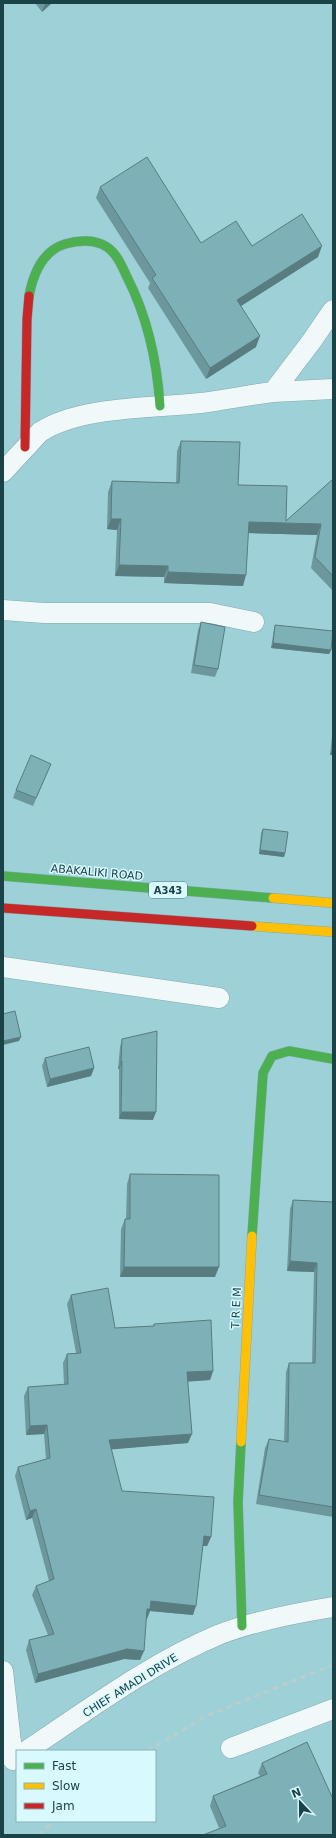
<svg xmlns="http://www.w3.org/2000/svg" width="336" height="1838" viewBox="0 0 336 1838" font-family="'DejaVu Sans',sans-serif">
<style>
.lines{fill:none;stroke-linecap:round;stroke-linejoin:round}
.street-casing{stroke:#81aaaf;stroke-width:21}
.fast-casing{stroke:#81aaaf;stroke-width:10}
.slow-casing{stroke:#81aaaf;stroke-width:10}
.jam-casing{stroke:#81aaaf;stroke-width:10}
.street{stroke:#f0f8f9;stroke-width:20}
.fast{stroke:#4caf50;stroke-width:9}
.slow{stroke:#ffc107;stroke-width:9}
.jam{stroke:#c62828;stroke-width:9}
.rail{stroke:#bdcdce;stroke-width:3;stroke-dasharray:5 5;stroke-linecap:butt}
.wall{fill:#6c989d}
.shaded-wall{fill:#587c80}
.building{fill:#7db1b7;stroke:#587c80}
.labels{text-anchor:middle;stroke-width:3;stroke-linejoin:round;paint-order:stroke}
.shield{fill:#d8faff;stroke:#53797e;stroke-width:1}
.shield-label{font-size:10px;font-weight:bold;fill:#1a4247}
.street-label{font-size:11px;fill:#1a4247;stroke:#d8faff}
</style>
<rect width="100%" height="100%" fill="#9ed1d7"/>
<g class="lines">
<defs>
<path id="street" d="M273,392L333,389
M3,472L40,432C80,406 153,408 201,403C225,400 249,395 273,392L311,342L333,310
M3,610L44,613H210L254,622
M3,967L219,998
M3,1671L13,1760
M231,1748L333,1709
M26,1751C88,1710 149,1664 218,1635C253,1621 296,1613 333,1607"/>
<path id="fast" d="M29,296C33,275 42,251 65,244C78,240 95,239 107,247C117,254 122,266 127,277C148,318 157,360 160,406
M3,876L273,898
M252,1236L263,1073L272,1056L289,1051L333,1059
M241,1442L238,1502L242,1626"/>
<path id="slow" d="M273,898L333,903
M252,926L333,932
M241,1442L252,1236"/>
<path id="jam" d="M25,447L27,319L29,296
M3,908L252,926"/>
</defs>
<use href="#street" class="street-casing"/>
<use href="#fast" class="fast-casing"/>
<use href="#slow" class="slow-casing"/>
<use href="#jam" class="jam-casing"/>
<use href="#street" class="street"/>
<use href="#fast" class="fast"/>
<use href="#slow" class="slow"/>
<use href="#jam" class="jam"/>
<path class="rail" d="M148,1751L206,1716L333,1665
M39,1835L55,1821"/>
</g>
<path class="wall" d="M35,3H52L42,12Z
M100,187L201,243L252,246L318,257L241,306L256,347L206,379L148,288L150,283L96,198Z
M181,441L286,521L333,479V591L311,568L317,535L248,533L243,586L164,583V577L115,576L117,530L107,529L108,492L112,481L176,483L177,451Z
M201,622L218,669L215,677L191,673L198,630Z
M275,625L331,650L329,654L271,648L274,629Z
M333,727V755H330Z
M48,771L33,806L13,798L16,790Z
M263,829L285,853L284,857L259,854L261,833Z
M122,1039L153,1120L119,1119V1069H118L120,1047Z
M45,1058L94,1068L91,1076L47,1087L42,1066Z
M130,1174L215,1277H120L121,1229L125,1219H126L127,1184Z
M293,1200L333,1202V1517L256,1504L265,1448L269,1439L284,1442L286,1372L289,1363H312L314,1272L287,1271L290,1209Z
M71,1295L115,1328L153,1326L154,1324L213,1371L210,1380L188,1381V1443L111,1449L122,1491L211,1537L207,1546H203L193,1615L150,1611L146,1619L140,1660L124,1659L35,1683L26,1650L29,1640L48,1635L32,1595L36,1586L49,1581L32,1518L26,1520L15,1476L18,1467L46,1459L44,1434L26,1435L24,1396L28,1387L64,1385L63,1363L67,1354L76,1353L67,1304Z
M262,1763L333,1799L219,1828L210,1806L213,1796L260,1776L258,1773Z"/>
<path class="shaded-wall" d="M45,3H52L42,12Z
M322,246L318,257L233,311L237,300Z
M260,336L256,347L206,379L210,368Z
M111,519H121L117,530L107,529Z
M249,522L321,524L317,535L245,533Z
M119,565L168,566L164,577L115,576Z
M168,572L246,575L243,586L164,583Z
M273,643L331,650L329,654L271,648Z
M333,747V755H330Z
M260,850L285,853L284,857L259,854Z
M21,1037L19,1041L3,1045V1041Z
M122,1061L119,1069H118L121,1062Z
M94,1068L91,1076L47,1087L50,1079Z
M121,1112H156L153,1120L119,1119Z
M290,1261L317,1263L314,1272L287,1271Z
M124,1267H219L215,1277H120Z
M213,1371L210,1380L184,1382L187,1372Z
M47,1425L44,1434L26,1435L30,1426Z
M192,1434L188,1443L105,1450L109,1440Z
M36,1509L32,1518L26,1520L30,1511Z
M204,1536L211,1537L207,1546H200Z
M151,1601L196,1606L193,1615L150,1611L147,1619H143Z
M127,1649L144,1651L140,1660L124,1659L35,1683L38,1674Z"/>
<path class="building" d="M147,157L201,243L236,221L252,246L302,214L322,246L237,300L260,336L210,368L152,278L156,275L100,187Z
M181,441L240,442L238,485L287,486L286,521L333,479V576L315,557L321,524L249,522L246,575L168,572V566L119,565L121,519H111L112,481L179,483Z
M201,622L225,627L218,669L194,665Z
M275,625L333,631L331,650L273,643Z
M31,755L51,764L36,798L16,790Z
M263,829L288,832L285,853L260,850Z
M15,1011L21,1037L3,1041V1014Z
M157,1031L156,1112H121L122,1061L121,1062L122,1039Z
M89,1047L94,1068L50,1079L45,1058Z
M130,1174L219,1175V1267H124L125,1219H130Z
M293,1200L333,1202V1507L259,1495L269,1439L288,1442L289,1363H315L317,1263L290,1261Z
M108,1288L115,1328L154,1326V1324L211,1320L213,1371L187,1372L192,1434L109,1440L122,1491L214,1497L211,1537L204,1536L196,1606L151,1601L150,1609H147L144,1651L127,1649L38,1674L29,1640L54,1634L36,1586L54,1579L36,1509L30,1511L18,1467L50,1458L47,1425L30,1426L28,1387L68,1384L67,1354L81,1353L71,1295Z
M307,1742L333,1799V1835H203L226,1826L213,1796L267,1774L262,1763Z"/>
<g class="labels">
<rect class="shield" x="149" y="882" width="38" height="16" rx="3"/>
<g class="shield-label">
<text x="168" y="894">A343</text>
</g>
<g class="street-label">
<text transform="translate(97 872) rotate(5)" y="4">ABAKALIKI ROAD</text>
<text transform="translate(236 1308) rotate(-87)" y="4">T R E M</text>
<text transform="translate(130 1685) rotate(-32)" y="4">CHIEF AMADI DRIVE</text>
</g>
</g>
<rect width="336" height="1838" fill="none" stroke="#1a4247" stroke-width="8"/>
<rect x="16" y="1750" width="140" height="72" fill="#d8faff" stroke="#8cb0b5"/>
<rect x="24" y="1763" width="20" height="6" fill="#4caf50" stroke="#8cb0b5"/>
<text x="52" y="1770" font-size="12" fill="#1a4247">Fast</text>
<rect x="24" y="1783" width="20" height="6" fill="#ffc107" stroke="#8cb0b5"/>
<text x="52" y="1790" font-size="12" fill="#1a4247">Slow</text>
<rect x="24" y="1803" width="20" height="6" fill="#c62828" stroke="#8cb0b5"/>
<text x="52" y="1810" font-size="12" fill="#1a4247">Jam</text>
<g transform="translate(300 1802) rotate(338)" stroke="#d8faff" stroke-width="3" paint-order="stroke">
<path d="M0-3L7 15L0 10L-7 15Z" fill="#1a4247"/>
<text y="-6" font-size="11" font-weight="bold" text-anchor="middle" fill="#1a4247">N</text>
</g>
</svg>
